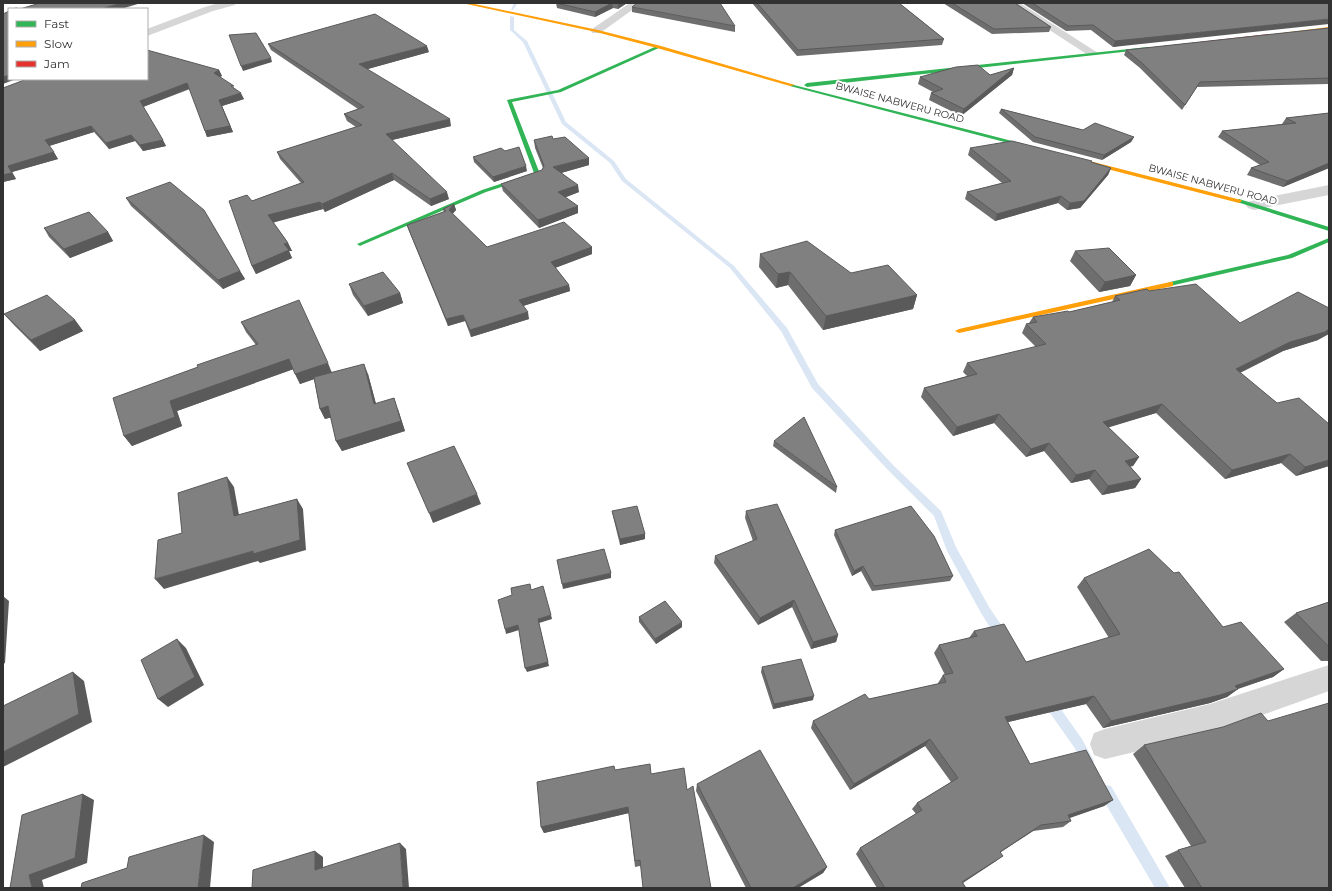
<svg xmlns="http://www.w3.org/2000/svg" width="1332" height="891" viewBox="0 0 1332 891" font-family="Montserrat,sans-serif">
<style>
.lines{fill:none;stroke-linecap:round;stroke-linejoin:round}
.stream{fill:#dbe6f4;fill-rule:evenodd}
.street{fill:#d6d6d6;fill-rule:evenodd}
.fast{fill:#30b455;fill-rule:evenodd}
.slow{fill:#ff9f0a;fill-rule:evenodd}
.jam{fill:#e5322d;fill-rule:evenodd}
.wall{fill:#6e6e6e}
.shaded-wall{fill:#5a5a5a}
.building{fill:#808080;stroke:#5a5a5a}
.labels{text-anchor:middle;stroke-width:4;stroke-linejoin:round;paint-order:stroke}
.far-street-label{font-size:10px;fill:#323232;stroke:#fff}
</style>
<rect width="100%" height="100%" fill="#fff"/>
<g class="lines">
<path class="stream" d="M514,3H518L513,10H511Z
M510,16L514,17V30L527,41L566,122L614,161L626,179L734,266L787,328L818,384L893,465L941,511L956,547L989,607L1006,632L1008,636L1006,640L1002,641L998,640L981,613L947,551L934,516L887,469L812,388L781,331L730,268L622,181L610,163L562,124L523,42L510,30Z
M1049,696L1053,698L1082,739L1094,761L1092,765L1088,767L1084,765L1074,747L1045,706L1043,702L1045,698Z
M1106,785L1111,786L1170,888H1155L1101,796L1100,791L1101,786Z"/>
<path class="street" d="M219,3H236L235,5L213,11L147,36V29L205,7Z
M630,3H642L600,33H592L591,31L592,29Z
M1008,3H1020L1098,53L1096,55H1088Z
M1329,185V195L1254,210L1248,208L1246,205L1248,202L1254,200Z
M1329,665V691L1210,734L1105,759L1094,755L1090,744L1094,733L1105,729L1210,704Z"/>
<path class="fast" d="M657,46L661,47L561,92L512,102L540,174L539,175L486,192L362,245L360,246L357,244L482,190L534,173L507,100L558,90Z
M1148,47L1150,49L807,87L804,85L807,83Z
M790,84L1039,148L1040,149L1035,150L790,86Z
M1239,199L1329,227V231L1237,202L1236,201Z
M1329,238V242L1292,258L1170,286L1166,284L1170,282L1288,255Z"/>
<path class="slow" d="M462,3H470L598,30L661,46L795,85L790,86L657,48L596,32Z
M1329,27V29L1269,36L1267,35Z
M1082,159L1241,200L1242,201L1239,203L1080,162V160Z
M1170,282H1173V286L959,333L955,331L959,329Z"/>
<path class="jam" d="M1269,34L1271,36L1148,49L1146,48Z"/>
</g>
<path class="wall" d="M556,3H627L618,9L613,8L595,17L557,8Z
M752,3H899L944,39L942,45L797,56Z
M943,3H1015L1051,27L1049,32L992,34Z
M1022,3H1329L1113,47L1091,30L1066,31Z
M632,7L735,26V32L632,12Z
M1329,28V84L1197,87L1182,110L1140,68L1124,55L1126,50Z
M268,44L429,52L367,69L451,126L392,140L449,199L431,206L394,180L325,212L323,209L273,222L288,243L292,251H289L292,258L256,274L252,266V201L301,183L280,159L277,152L356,127L347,121L344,114L358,109L271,50Z
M1014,68L1012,75L961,116L929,100L931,93L933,92L918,84L920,77L990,75Z
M219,70L222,76L220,77L235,89L244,99L222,106L233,132L207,137L205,131L190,89L143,107L166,146L143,151L135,141L109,149L94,132L49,146L58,159L12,172L16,179L3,182V88Z
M1001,109L1083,130L1134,137L1131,142L1102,160L1033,142L999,113Z
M1329,113V168L1283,187L1247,175L1251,168L1260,165L1218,137L1222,131L1283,124H1282L1286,118Z
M553,139L589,165L561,173L579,192L565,197L578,213L539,228L503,191L501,184L542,170L543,168L535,148L534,140Z
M970,148L1092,161L1091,162L1111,168L1108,175L1080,208L1067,210L1058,203L995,221L965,199L967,192L1002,183L968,155Z
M473,157L527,171L494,182L474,162Z
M126,198L240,271L245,279L223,289L131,206Z
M454,204L456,210L452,214L487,247H592V254L555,268L569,285L570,291L523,306L529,319L471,337L465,321L448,326L409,231L407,225L444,212L443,209Z
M44,228L108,232L113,241L70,258L49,237Z
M1075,251L1136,275L1130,286L1099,292L1070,261Z
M760,254L851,273L917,295L913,309L823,330L788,285L776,288L759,267Z
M349,284L400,293L403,303L368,316L353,295Z
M1149,291L1240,323L1318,340L1283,351L1240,373L1277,403L1329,424V466L1296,476L1281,463L1225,479L1156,413L1108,427L1139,457L1133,466H1130L1141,479L1135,488L1102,495L1089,479L1071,483L1044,451L1026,457L994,423L953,436L921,397L924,388L967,376L963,372L967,363L1036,347L1022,333L1026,324L1029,323L1033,317L1069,312L1112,302L1115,296Z
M4,314L75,320L83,331L40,351L13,324Z
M241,322L332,372L368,374L376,404L398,409L405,431L342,451L336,441L331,417L325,419L320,409L314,379L300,384L293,369L177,411L182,426L132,446L124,436L198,367L256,345L246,332Z
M774,441L837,487L836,493L773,446Z
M612,511L645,534V539L620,545L613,516Z
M746,511L838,635L836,642L811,649L792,607L758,625L714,563L715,556L753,541L745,518Z
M835,530L953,576L950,581L872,591L861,571L852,576L834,535Z
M1084,578L1223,627L1284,669L1273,677L1238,689L1227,697L1210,703L1103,728L1086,704L1008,722L1030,764L1113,800L1104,806L1070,818L1071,821L1063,827L1033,831L1001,852L996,861L963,883L966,888H877L856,854L860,848L916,814L912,809L917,803L951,782L925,746L850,790L811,728L813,721L869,699L938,684V683L943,675H945L934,653L939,645L969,638L974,631L1026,662L1109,638L1077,587Z
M1329,602V661H1321L1284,622L1296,613Z
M639,617L682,627L656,644L639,622Z
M762,667L813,700L773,709L761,672Z
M1268,721L1329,888H1185L1165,856L1178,850L1191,846L1133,754L1144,745Z
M615,770L651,774L687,790L640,866L635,867L629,813L544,833L541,827Z
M697,784L827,867L823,873L798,888H746L696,791Z"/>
<path class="shaded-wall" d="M121,3H141L121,9H101Z
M612,3L613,8L595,17V12Z
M620,3H627L618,9V4Z
M1329,19V24L1113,47L1115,41Z
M427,46L429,52L361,71L359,64Z
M271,58L272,62L243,71L241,66Z
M1014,68L1012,75L961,116L964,109Z
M219,70L222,76L216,78L214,73Z
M9,75V79H16L3,84V77Z
M187,83L190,88L143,107L140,101Z
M241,93L244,99L222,106L233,132L207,137L205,131L219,100Z
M450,119L451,126L388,141L386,134Z
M91,126L94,132L49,146L45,140Z
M131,135L135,141L109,149L106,143Z
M1134,137L1131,142L1102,160L1104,155Z
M163,140L166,146L143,151L140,145Z
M54,152L58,159L12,172L16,179L3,182V175L8,166Z
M589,158V165L554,175L553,167Z
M1329,163V168L1283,187L1287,181Z
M526,166L527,171L494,182L493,177Z
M1111,168L1108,175L1080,208L1067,210L1070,203Z
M392,173L394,180L325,212L322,204Z
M578,185L579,192L559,200L558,192Z
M447,192L449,199L431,206L430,199Z
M1061,196L1058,203L995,221L997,214Z
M320,202L323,209L272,223L268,215Z
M454,204L456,210L450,217L449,210Z
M578,206V213L539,228L538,220Z
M108,232L113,241L70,258L64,249Z
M288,243L292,251H289L292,258L256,274L252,266L284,244Z
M592,247V254L552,269L551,262Z
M240,271L245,279L223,289L218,280Z
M790,272L788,285L776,288L778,274Z
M1136,275L1130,286L1099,292L1105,282Z
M569,285L570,291L520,307L519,300Z
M400,293L403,303L368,316L364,306Z
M917,295L913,309L823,330L826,316Z
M528,312L529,319L471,337L470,330Z
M463,315L465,321L448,326L446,319Z
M75,320L83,331L40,351L31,340Z
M1329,329V334L1318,340L1283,351L1229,378L1236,369L1290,342Z
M289,359L294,369L177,411L182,426L132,446L124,436L170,401Z
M328,363L332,373L300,384L295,374Z
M364,364L368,374L379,415L374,404Z
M394,398L405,431L342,451L336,441Z
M1162,404L1156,413L1097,431L1103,422Z
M328,406L333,417L325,419L320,409Z
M999,414L994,423L953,436L957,427Z
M1049,443L1044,451L1026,457L1031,449Z
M1290,454L1281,463L1225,479L1232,470Z
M1139,457L1133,466L1119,470L1125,461Z
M1329,460V466L1296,476L1305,467Z
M1095,470L1089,479L1071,483L1076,475Z
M227,477L234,487L241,526L234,516Z
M1141,479L1135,488L1102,495L1108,486Z
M477,494L481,504L433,523L429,513Z
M297,499L303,509L306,550L260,563L258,561L164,589L155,579L253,551Z
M645,534V539L620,545V539Z
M863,566L861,571L852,576L854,571Z
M611,573V578L563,589L562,584Z
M3,596L9,601L5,663L3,664Z
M794,600L792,607L758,625L760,618Z
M551,615L552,619L539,623L549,666L527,672L525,668L538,619Z
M682,622V627L656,644L655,639Z
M518,625L519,630L506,634L505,629Z
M838,635L836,642L811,649L813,642Z
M177,639L186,648L204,685L168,707L158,699Z
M1284,669L1273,677L1231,691L1238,689L1227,697L1210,703L1103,728L1111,721L1235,686Z
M73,672L84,681L92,722L3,767V752Z
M814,696L813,700L773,709L774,704Z
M1094,696L1086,704L999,724L1005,717Z
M930,739L925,746L850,790L854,784Z
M83,794L94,800L87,863L42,880L44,888H32L29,875Z
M1113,800L1104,806L1060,821L1068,815Z
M628,807L629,813L544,833L541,827Z
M1041,825L1033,831L993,857L1000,852Z
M204,835L214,842L210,888H198Z
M400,843L406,849L409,888H403Z
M315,851L323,857V875L315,870Z
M1003,856L996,861L956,887L962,882Z
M827,867L823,873L798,888H793Z"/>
<path class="building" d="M40,3H121L101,9H13L16,8L20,9Z
M556,3H612L595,12Z
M637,3H720L735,26L632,7Z
M757,3H899L944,39L798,50Z
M952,3H1015L1051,27L994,29Z
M1032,3H1329V19L1115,41L1093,25L1068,26Z
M9,11V75L3,77V14Z
M375,14L427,46L359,64L450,119L386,134L447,192L430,199L392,173L322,204L320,202L268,215L288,243L284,244L289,250L252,266L229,201L247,195L252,201L304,182L277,152L362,125L344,114L364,107L268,44Z
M1329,28V78L1200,82L1185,105L1142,63L1126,50Z
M256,33L271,58L241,66L229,35Z
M147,50L219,70L214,73L234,86H231L241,93L219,100L230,126L205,131L187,83L140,101L163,140L140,145L131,135L106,143L91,126L45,140L54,152L8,166L12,173L3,175V88L27,79H147Z
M978,65L990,75L1014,68L964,109L931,93L943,89L920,77L956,67Z
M1001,109L1083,130L1095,123L1134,137L1104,155L1035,137Z
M1329,113V163L1287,181L1251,168L1269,162L1222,131L1296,123L1286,118Z
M552,136L553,139L565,137L589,158L553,167L578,185L558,192L578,206L538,220L501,184L542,170L544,166L534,140Z
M1012,141L1092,161L1091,162L1111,168L1084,201L1070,203L1061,196L997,214L967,192L1011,181L970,148Z
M519,147L526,166L493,177L473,157L501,148L505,151Z
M170,182L204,210L240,271L218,280L126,198Z
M454,204L449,210L487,247L564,222L592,247L551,262L569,285L519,300L528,312L470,330L463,315L446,319L407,225L446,211L443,209Z
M89,212L108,232L64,249L44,228Z
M807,241L851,273L888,265L917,295L826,316L790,272L778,274L760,254Z
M1109,248L1136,275L1105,282L1075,251Z
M383,272L400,293L364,306L349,284Z
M1196,284L1240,323L1298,292L1329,308V329L1325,332L1290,342L1236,369L1277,403L1299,398L1329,424V460L1305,467L1290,454L1232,470L1162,404L1103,422L1139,457L1125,461L1141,479L1108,486L1095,470L1076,475L1049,443L1031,449L999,414L957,427L924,388L977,374L967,363L1046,344L1026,324L1037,322L1033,317L1068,311L1069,312L1120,300L1115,296L1147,289L1149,291Z
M47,295L75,320L31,340L4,314Z
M299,300L328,363L295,374L289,359L170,401L175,417L124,436L113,398L198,367L197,365L258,344L241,322Z
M364,364L374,404L394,398L401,421L336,441L328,406L320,409L314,377Z
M804,417L837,487L774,441Z
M454,446L477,494L429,513L407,463Z
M227,477L234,516L297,499L300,540L253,554V551L155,579L158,540L182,533L178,493Z
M777,504L838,635L813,642L794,600L760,618L715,556L757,539L746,511Z
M637,506L645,534L620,539L612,511Z
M911,506L934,536L953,576L874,586L863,566L854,571L835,530Z
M604,549L611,573L562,584L557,560Z
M1149,549L1174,573L1179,572L1223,627L1241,622L1284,669L1235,686L1238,689L1220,695L1111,721L1094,696L1005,717L1030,764L1086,750L1113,800L1068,815L1071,821L1041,825L1000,852L1003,856L962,882L966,888H885L860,848L922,810L917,803L958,778L930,739L854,784L813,721L865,694L869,699L946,682L943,675L953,673L939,645L977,636L974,631L1004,624L1026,662L1120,634L1084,578Z
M530,584L531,590L543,586L551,615L538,619L548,662L525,668L518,625L505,629L498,600L512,595L511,588Z
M665,601L682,622L655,639L639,617Z
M1329,602V647L1296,613Z
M177,639L195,677L158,699L141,660Z
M801,659L814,696L774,704L762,667Z
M73,672L79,714L3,752V706Z
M1329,703V888H1202L1178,850L1206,842L1144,745L1223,727L1261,713L1268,721Z
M760,750L827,867L793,888H751L697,784Z
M650,764L651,774L684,768L687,790L693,786L711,888H643L640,860L635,861L628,807L541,827L537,782L614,766L615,770Z
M83,794L75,858L29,875L32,888H10L22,815Z
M204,835L198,888H81L82,883L127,868L129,857Z
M400,843L403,888H252L253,870L315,851V870Z"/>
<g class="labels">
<g class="far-street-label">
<text transform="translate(900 102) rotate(15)" y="4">BWAISE NABWERU ROAD</text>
<text transform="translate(1213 184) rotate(15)" y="4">BWAISE NABWERU ROAD</text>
</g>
</g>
<rect width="1332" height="891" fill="none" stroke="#323232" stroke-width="8"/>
<rect x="8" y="8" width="140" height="72" fill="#ffffff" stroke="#adadad"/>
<rect x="16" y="21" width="20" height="6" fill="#30b455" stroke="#adadad"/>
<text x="44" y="28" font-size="12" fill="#323232">Fast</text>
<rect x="16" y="41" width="20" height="6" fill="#ff9f0a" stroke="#adadad"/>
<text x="44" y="48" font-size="12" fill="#323232">Slow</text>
<rect x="16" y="61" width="20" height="6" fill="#e5322d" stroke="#adadad"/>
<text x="44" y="68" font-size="12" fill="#323232">Jam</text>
</svg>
